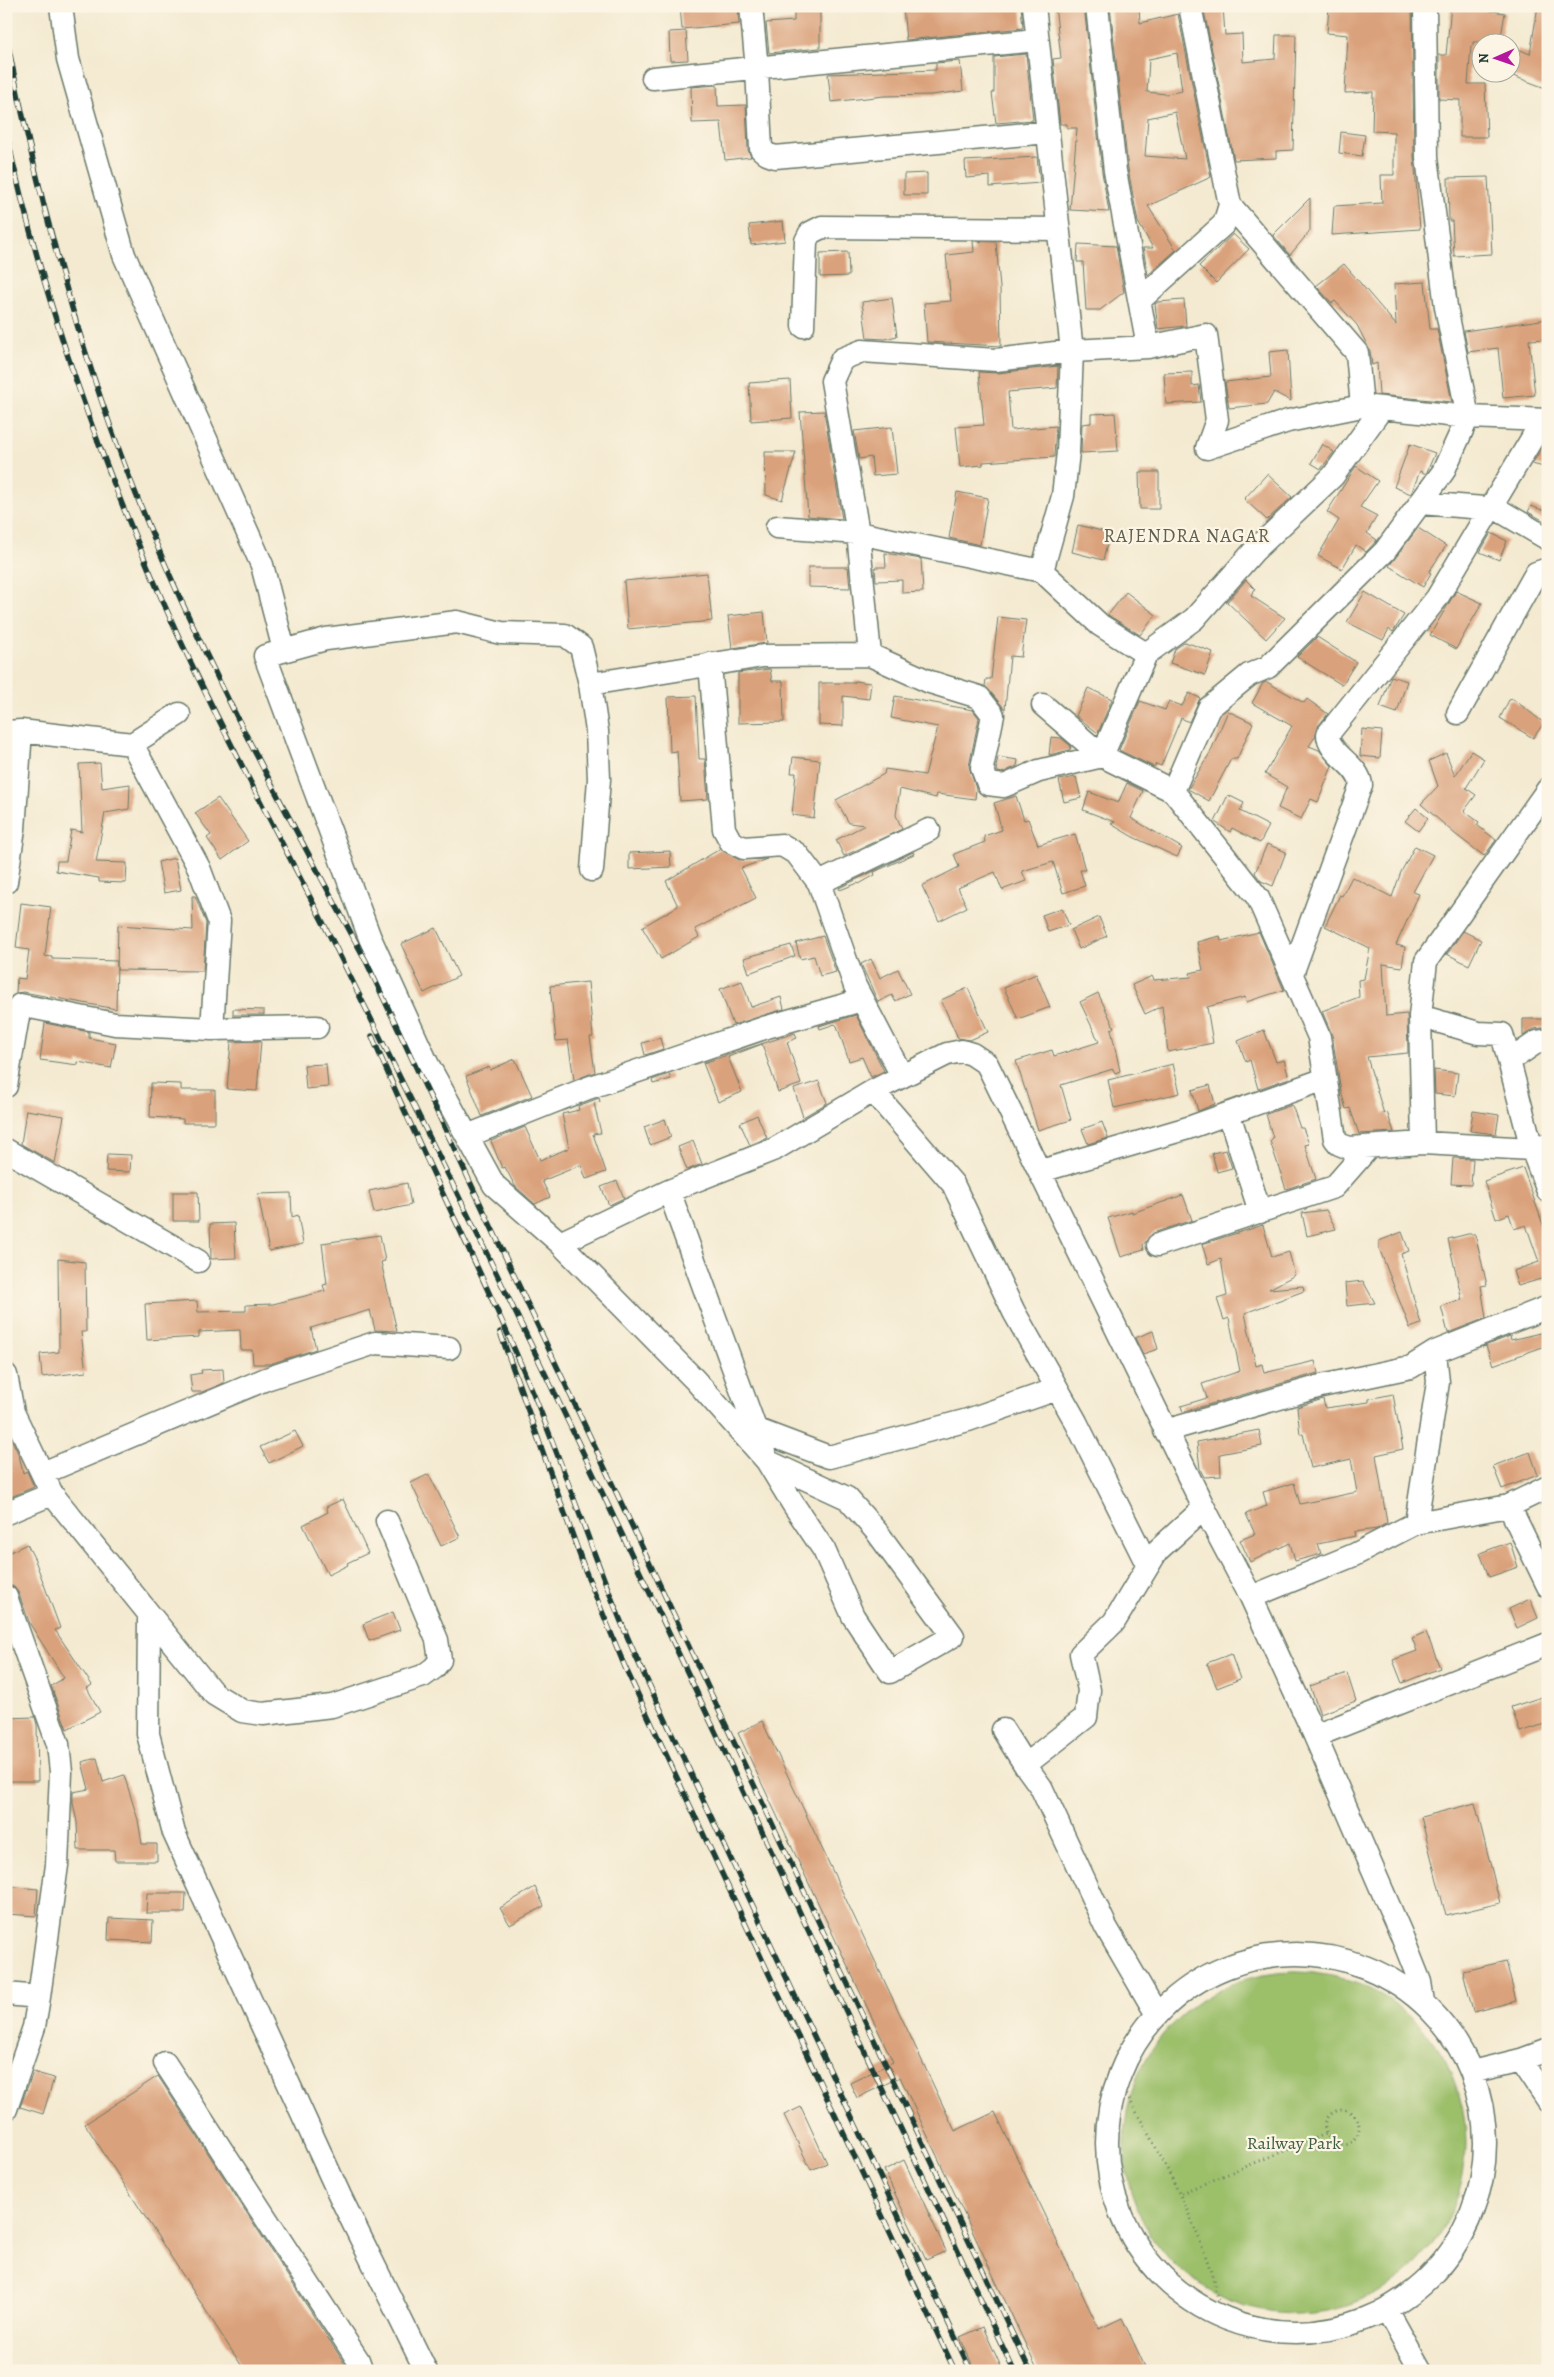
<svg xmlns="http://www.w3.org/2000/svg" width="1554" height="2377" viewBox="0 0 1554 2377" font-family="Alegreya,serif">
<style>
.green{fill:#9cbf6a;stroke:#5e7e4f}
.building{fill:#daa27c;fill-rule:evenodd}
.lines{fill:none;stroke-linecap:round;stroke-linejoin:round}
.minor-casing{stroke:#6a7a6b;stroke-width:25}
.path{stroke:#6a7a6b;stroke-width:3;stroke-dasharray:1 4;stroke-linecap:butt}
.minor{stroke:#fff;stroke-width:22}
.rail-casing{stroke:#1f3d34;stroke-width:5.5}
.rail{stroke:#fcf5e5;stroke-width:4;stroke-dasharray:11;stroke-linecap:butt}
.labels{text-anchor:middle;stroke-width:4.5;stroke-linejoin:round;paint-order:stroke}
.park-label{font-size:18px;fill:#3e5e42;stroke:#fcf5e5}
.neighbourhood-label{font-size:19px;letter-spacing:1px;fill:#60604d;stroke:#fcf5e5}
</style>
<rect width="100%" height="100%" fill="#fcf5e5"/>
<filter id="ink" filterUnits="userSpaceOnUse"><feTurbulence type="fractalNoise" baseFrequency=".02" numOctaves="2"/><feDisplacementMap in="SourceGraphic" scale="10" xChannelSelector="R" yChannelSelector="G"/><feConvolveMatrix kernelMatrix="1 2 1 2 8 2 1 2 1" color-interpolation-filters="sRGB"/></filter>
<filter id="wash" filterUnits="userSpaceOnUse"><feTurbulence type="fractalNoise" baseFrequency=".0096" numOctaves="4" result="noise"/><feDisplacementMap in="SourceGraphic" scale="20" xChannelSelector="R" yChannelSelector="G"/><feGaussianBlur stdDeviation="1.12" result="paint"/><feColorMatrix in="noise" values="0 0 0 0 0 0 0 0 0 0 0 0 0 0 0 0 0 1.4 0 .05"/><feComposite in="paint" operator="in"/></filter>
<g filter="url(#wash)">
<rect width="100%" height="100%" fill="#f4ead1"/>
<path class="green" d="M1124 2143a171 171 0 1 1 342 0a171 171 0 1 1-342 0Z"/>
<g id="blocks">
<path class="building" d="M680,6H738L739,24L682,29Z
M794,6H820V48L769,53L766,23L794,21Z
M912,6H1021L1023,28L906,40L903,7Z
M1055,6H1084L1102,172L1109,212L1070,210L1077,128H1067V124H1060L1053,59L1061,58Z
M1110,6H1139L1140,23L1178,14L1211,177L1148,206L1176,250L1148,275L1143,248H1153L1138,222L1128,169ZM1177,53L1182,91L1166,94L1147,92L1149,59ZM1175,112L1185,159L1145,156L1148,118Z
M1203,6H1223L1225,35L1242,34L1243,62L1275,59L1276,35H1296L1293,150L1276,151V158L1234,160Z
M1329,6H1412L1414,157L1420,229L1332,235L1334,206L1382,203L1381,175H1394V132L1372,131L1373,92L1345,93L1348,35L1327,33Z
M1451,6H1481L1480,9L1505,13L1500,42H1473V46H1471L1468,84H1485L1487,137H1460V100L1439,99V55H1446Z
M1538,6H1548V89L1508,74L1512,72V66L1518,49L1530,54Z
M686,31L688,60L670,61L669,32Z
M1026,54L1033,120L996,123L992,93H994V57Z
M960,61L963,91L931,95L884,96L831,102L828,74L936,70V63Z
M717,85L718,106L746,105L748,150L751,157L725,160L721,122L692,123L691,87Z
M1341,132L1365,135L1362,156L1339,153Z
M1037,157L1040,183L990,187V176L966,178L965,161Z
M927,173V195H904V174Z
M1488,177L1492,254L1454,256L1452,221H1449L1448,178Z
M1310,198V231L1290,255L1273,235Z
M783,221L785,241L751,245L749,225Z
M1233,234L1249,249L1216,283L1199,266Z
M973,241L996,242L1000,288L1001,346L927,342L924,303L951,301L946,255L974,252Z
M1078,244L1116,246L1124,292L1100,310H1086L1083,262H1077Z
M848,252L849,276L820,277V253Z
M1344,264L1396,325L1394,284L1425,282L1430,329H1437L1452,402L1379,395L1377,363L1372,365L1370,351L1357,325L1335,301L1332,303L1316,286Z
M892,298L897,336L885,339L867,338L862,302Z
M1184,300L1186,326L1158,329L1155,304L1158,302Z
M1548,319V339L1529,340L1535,395L1503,398L1498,348L1468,352L1464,331Z
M1288,350L1291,401L1274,392L1267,404L1229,408L1225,382L1271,377L1269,352Z
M1058,366L1057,388L1008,392L1011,430L1056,426L1054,457L983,462V465L960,467L956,427L984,425L979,372L998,373Z
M1192,372V386L1199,385L1201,402L1166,404L1164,373Z
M790,380L792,418L751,421L749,383Z
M824,411L842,519L808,516L800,412Z
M1115,413L1118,451L1081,453L1082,424L1091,423V414Z
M892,427L897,474L873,476L871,457L859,459L854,431Z
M1322,444L1334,452L1321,469L1311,463Z
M1410,444L1435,453L1426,474L1420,471L1411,494L1394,487Z
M1542,448L1548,449V468L1532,464Z
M765,452H796L782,500L766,495Z
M1356,466L1378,481L1360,507L1377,516L1367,533L1377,540L1366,552L1356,545L1342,569L1318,556L1339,520L1327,512Z
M1139,472H1159V509H1140Z
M1267,474L1292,497L1267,520L1244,499Z
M957,492L988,498L980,545L949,538Z
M1531,506L1548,512L1546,522L1528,512Z
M1078,525L1110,533L1103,560L1072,552Z
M1418,528L1446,546L1429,572L1431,573L1423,587L1389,566Z
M1491,533L1507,541L1499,560L1480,552Z
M885,553L921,559L923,592L902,593V580L876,581L875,567H886Z
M808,567H848L850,588L808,587Z
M707,573L712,621L628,629L624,581Z
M1246,580L1255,589L1251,596L1285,618L1266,639L1227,602Z
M1456,591L1482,603L1456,649L1430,635Z
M1126,592L1156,615L1140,635L1108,615Z
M1365,592L1404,615L1393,632L1389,629L1383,640L1347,622Z
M764,612L767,643L732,648L728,616Z
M998,617L1026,620L1021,657L1010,656L1005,709L985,686L986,679H991Z
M1317,637L1356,662L1342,685L1297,657Z
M1185,642L1213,652L1205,675L1170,663L1175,649Z
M770,669L772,681H783L784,722L738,723V673Z
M1391,676L1407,681L1397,713L1380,707Z
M855,681L871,683L869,699L843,696V726L819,725V683H854Z
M1267,682L1304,703L1307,699L1328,714L1318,726L1315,737L1309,746L1319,750L1332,766L1318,802L1311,799L1301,819L1278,808L1287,787L1265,774L1292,726L1252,703L1263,683Z
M1088,688L1112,699L1098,733L1076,716Z
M1189,693L1200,698L1189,722L1181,718L1161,766L1156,764L1154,767L1119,750L1140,701L1165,710L1169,701L1182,706Z
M696,696L699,759H705L708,799L680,801L677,751L670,752L668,697Z
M895,696L973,710L979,718L969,766L976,789L975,799L937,794L936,798L900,789L896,815L902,829L844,856L836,840L865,825L849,823L836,800L884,774L885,769L925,775L938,727L891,718Z
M1513,699L1544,723L1533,738L1500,718L1509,700Z
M1228,711L1253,723L1237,759H1231L1209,801L1188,789L1210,753Z
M1362,729L1382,731L1380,758L1360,756Z
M1051,737L1061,738L1071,746L1070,750L1049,755Z
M1471,751L1484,759L1466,788L1476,795L1464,811L1479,822L1477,825L1496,840L1484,856L1455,834L1421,804L1438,786L1429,761L1446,753L1455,776Z
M793,757L820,760L814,818L792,815L796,773H791Z
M998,757L1018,760L1017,766L1002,773L998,772L996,767Z
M100,763L102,788L130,784L129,809L105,813L96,862L127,863L126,883L99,882V878L56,871L57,861H66L71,830L82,832L79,764Z
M1076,777L1081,798L1064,802L1059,780Z
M1127,783L1143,791L1131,818L1182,848L1177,857L1133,837L1111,824L1115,822L1083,810L1089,792L1118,803Z
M1228,795L1244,803L1240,811L1269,826L1260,843L1232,828L1230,832L1215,822Z
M1016,796L1024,820L1028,819L1038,845L1075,834L1085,870H1080L1085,886L1063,893L1053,862L1022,871L1026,881L1002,890L995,872L958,888L967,907L939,921L922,886L959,867L954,854L985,842L984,836L1002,830L994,803Z
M218,798L248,841L222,860L207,838L211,835L195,813Z
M1416,808L1428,818L1418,831L1405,821Z
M1267,844L1286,852L1273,886L1261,881L1255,873Z
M1415,846L1433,855L1413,892L1419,894L1396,945L1405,947L1402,967L1383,964L1386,1016L1407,1014L1408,1053L1367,1057L1384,1114L1387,1112L1394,1132L1359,1134L1350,1108L1346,1109L1341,1091L1332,1035L1322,1011L1359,997L1358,980L1364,979L1370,948L1325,926L1340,895L1342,896L1352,877L1392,897L1401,872Z
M720,849L739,860L767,859L741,868L756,898L695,929L699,937L661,959L642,927L678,906L666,881Z
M670,851L671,867L629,869V853Z
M913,852L914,854L874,872L875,875L859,884L858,883L840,890L839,888Z
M175,858L181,890L164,893L158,862Z
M192,896H195L206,923L203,971L117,970L118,925L193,930Z
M21,903L51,907L45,956L52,957V959L117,961L116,1009L23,992L16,993L17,978L25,979L29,950L16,948Z
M1062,908L1069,925L1048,932L1042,915Z
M1099,917L1107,936L1079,949L1071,930Z
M436,928L459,976L424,993L401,944Z
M1463,931L1481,940L1469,965L1447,954Z
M1259,932L1284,990L1246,1002L1245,997L1207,1007L1213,1043L1168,1052L1162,1006L1145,1014L1132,985L1152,976L1154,980L1191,977L1190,973L1203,970L1197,942L1220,936L1221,941Z
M823,936L836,972L820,976L814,956L800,959L796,943Z
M791,945L795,956L749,973L744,958Z
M871,959L880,978L898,969L910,994L895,1001L892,995L878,1002L861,964Z
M1036,974L1050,1007L1018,1019L1004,988Z
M742,981L751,1007L781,997L784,1009L733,1025L720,989Z
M588,982L593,1037H590L595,1072L574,1080L568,1040L556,1041L550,986Z
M968,988L988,1032L970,1040L958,1038L941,1000Z
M1098,993L1114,1027L1111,1029L1120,1071L1115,1073L1113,1069L1061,1085L1071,1120L1038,1130L1016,1061L1052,1050L1054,1056L1099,1042L1080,1002Z
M233,1009L264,1010V1015H233Z
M856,1015L884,1071L871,1077L862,1057L849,1061L837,1026L835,1024L820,1029L819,1026Z
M1523,1019H1548V1027L1534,1029L1523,1036Z
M45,1023L89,1032V1038L116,1043L111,1068L78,1062V1065L40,1060Z
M1264,1030L1276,1062L1284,1060L1289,1078L1258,1089L1250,1060L1246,1062L1238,1041Z
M795,1033L797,1038L787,1042L801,1084L778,1092L762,1044L728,1057L742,1092L718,1102L703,1063Z
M660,1038L663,1049L645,1055L642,1043Z
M261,1041L257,1091L227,1089L231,1042Z
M515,1059L532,1096L482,1116L466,1076L489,1067L490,1070Z
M326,1064L328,1087L306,1089L304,1065Z
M1173,1064L1180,1093L1114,1108L1108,1080Z
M1434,1070L1458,1073L1455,1096L1435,1094Z
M669,1074L671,1079L653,1084L652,1080Z
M819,1081L827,1103L803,1117L794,1089Z
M151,1083L181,1084V1090H215V1123H183V1119L150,1117Z
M1210,1085L1215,1104L1198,1111L1192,1090Z
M599,1098L600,1102L594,1103L601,1133L593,1134L606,1172L586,1179L581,1165L542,1181L550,1197L535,1204L515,1186L505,1167L502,1168L491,1141L525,1127L540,1160L569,1148L562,1114L579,1110L578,1106Z
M1292,1105L1300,1128H1303L1309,1144L1305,1145L1316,1179L1286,1189L1270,1141L1273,1138L1266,1114Z
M26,1110L64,1116L55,1163L21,1144Z
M1473,1111L1499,1115L1496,1134L1470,1131Z
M757,1115L767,1138L750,1145L740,1123Z
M665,1119L671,1137L650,1145L644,1127Z
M1102,1122L1108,1138L1088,1144L1082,1129Z
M693,1141L702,1164L687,1170L678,1147Z
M1226,1150L1232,1168L1217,1172L1212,1153Z
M107,1154L131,1155L130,1172L106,1171Z
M1453,1158L1473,1159L1471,1185L1451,1184Z
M1523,1168L1548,1239V1280H1545L1544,1278L1518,1286L1513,1271L1539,1262L1526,1225L1514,1229L1509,1214L1496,1219L1484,1181Z
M617,1181L624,1198L609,1205L601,1187Z
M407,1183L411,1205L374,1213L369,1191Z
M173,1192H198L199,1221H173Z
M291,1193L292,1217L298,1215L303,1244L269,1251L258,1194Z
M1183,1195L1192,1220L1153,1233L1143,1245L1144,1250L1121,1257L1108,1218L1132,1211V1213Z
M1326,1210L1336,1229L1307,1236L1302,1213Z
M234,1223L236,1258L211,1259L210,1224Z
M1263,1225L1272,1257L1289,1252L1295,1275L1269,1289L1303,1286L1304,1291L1245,1313L1256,1366L1262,1364L1264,1373L1315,1361L1318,1373L1183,1412L1181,1406L1207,1398L1202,1384L1240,1371L1229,1318L1224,1320L1217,1299L1227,1296L1221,1259L1208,1264L1202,1244Z
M1402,1232L1409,1251L1401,1254L1421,1324L1410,1328L1379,1248V1241Z
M1468,1234H1475L1487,1285L1481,1286L1486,1318L1448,1333L1441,1306L1462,1300L1448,1239Z
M380,1235L385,1261L381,1262L397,1331L375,1330L370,1310L311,1328L316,1349L270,1364H253L252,1350H241L240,1330L199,1332V1337L147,1340L145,1304L197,1301L198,1312L246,1311V1305L273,1304L325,1291L323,1285L327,1284L322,1243Z
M58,1259L85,1262L86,1332H81L86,1372L42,1377L40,1354L59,1352Z
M1363,1281L1375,1303L1347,1306L1345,1283Z
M1153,1331L1158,1349L1143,1354L1135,1338Z
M1548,1331V1345L1493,1365L1486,1346L1482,1347L1510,1336L1511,1340Z
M223,1369L224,1383L202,1392H192L190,1375L202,1373L201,1370Z
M1393,1394L1403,1449L1376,1455L1387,1523L1377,1529L1354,1532L1355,1536L1318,1544L1321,1554L1295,1561L1290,1543L1250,1562L1240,1540L1255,1534L1246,1514L1267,1506L1263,1492L1294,1483L1300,1504L1357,1492L1351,1459L1311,1468L1303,1434H1300L1297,1407L1323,1399L1325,1408L1369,1402V1399Z
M6,1428L19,1455L23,1473L27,1471L34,1487L6,1499Z
M1259,1430L1262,1446L1220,1454L1221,1476L1204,1477L1200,1469L1197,1442Z
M295,1431L303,1446L269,1463L260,1447Z
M1530,1452L1538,1475L1502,1489L1493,1466Z
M429,1474L460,1537L441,1546L411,1483Z
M343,1499L368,1553L347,1563L348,1565L328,1575L303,1525L328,1512L326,1507Z
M1510,1542L1518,1567L1489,1577L1480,1553Z
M27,1544L35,1560L60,1628L55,1630L92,1685L87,1688L100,1712L67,1729L51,1686L64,1678L30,1624L18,1592L14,1587L6,1584V1554Z
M1530,1599L1538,1618L1517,1628L1509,1609Z
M393,1612L400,1630L369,1641L363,1624Z
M1426,1632L1440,1668L1402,1683L1393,1660L1417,1651L1412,1638Z
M1231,1654L1240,1679L1217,1688L1207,1663Z
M1347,1673L1356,1701L1320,1714L1310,1686Z
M1548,1695V1723L1520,1732L1511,1707Z
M35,1717L37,1725L38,1781H6V1718Z
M762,1721L955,2131L995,2112L1099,2329L1122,2318L1147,2371H1038L900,2077L857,2098L850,2083L893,2062L738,1733Z
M97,1758L103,1782L124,1775L138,1820L142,1844H157V1861H115L114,1850H78L77,1822L73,1803V1792L89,1789L82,1762Z
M1475,1803L1500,1903L1446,1916L1421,1817Z
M6,1886L38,1889L36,1916L6,1914Z
M535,1887L544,1906L510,1925L500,1908Z
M147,1893H186L185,1913H146Z
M109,1918L153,1920L152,1942L108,1940Z
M1506,1961L1516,2001L1473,2012L1463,1971Z
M33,2072L54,2078L43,2114L20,2107Z
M158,2076L346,2366L348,2371H245L85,2124Z
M801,2107L827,2163L811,2170L784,2115Z
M904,2160L946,2251L926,2260L884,2170Z
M983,2327L1003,2371H975L960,2337Z"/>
</g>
</g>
<g filter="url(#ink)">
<use href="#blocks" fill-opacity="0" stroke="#6a7a6b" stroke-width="1"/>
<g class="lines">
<defs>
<path id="minor" d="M61,6L68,59L124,255L262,565L284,650
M751,6L757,69L761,149L767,154L775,157L1048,132
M1034,6L1072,351L996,360L862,351L842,359L832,381L858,533L1042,571L1100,625L1146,654L1194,619L1254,551L1333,476L1382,408
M1097,6L1115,171L1148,347
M653,78L1037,40
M1230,205L1357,353L1362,406
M1140,300L1224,224L1230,205L1190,6
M803,326L806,241L810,233L822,227L1058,229
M1420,503L1497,509L1548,539
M777,527L858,533L870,655L930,682L979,697L993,715L982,768L988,784L1004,786L1039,771L1102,756L1146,654
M1042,571L1063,496L1068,452L1072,351L1148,347L1206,335L1217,420L1207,448L1288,421L1362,406L1468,417L1548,420
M870,655L763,656L590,684L581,647L565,635L501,633L457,622L326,639L265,656L370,938L427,1063L494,1185L560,1243L669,1191L775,1149L873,1091L947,1054L962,1051L972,1054L987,1064L1204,1508
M710,664L724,829L731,842L744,848L782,845L797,854L819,883L855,986L902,1076
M590,684L597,731L599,779L592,870
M1043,705L1102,756L1173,791L1258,898L1319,1037L1335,1139L1339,1144L1349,1148L1423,1143L1532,1149L1502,1034L1478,1033L1420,1016L1426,961L1548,789
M1458,713L1536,573L1548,569
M6,732L21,731L132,744L179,714
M1173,791L1209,708L1249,675L1268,667L1385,551L1443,472L1468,417L1446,307L1427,157L1425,6
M6,882L14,829L21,731
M819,883L929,830
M1292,974L1361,785C1359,764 1328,755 1328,734L1437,598L1543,420
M1420,1016L1423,1143
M212,1029L317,1027
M1509,1061L1537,1042L1548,1040
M6,1086L20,1005L115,1024L212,1029L219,921L199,868L132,744
M873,1091L953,1184L1014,1312L1076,1422L1148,1566
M1229,1114L1260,1212
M467,1136L588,1088L767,1027L862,1000
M1548,1145L1532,1149L1548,1191
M6,1150L198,1261
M1041,1171L1188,1128L1325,1079
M560,1243L695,1380L767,1461L847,1498L877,1532L953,1636L890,1672L853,1616L824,1550L793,1504L767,1461L669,1191
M1158,1245L1334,1187L1369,1147
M1435,1352L1548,1307
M6,1375L13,1412L52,1494L6,1513
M755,1429L829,1457L968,1420L1057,1389
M1165,1431L1321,1386L1411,1367L1435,1352L1438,1382L1416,1523
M43,1473L266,1379L375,1343L449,1348
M52,1494L214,1694L242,1711L263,1714L332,1706L423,1676L434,1668L440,1660L437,1640L387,1521
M1509,1506L1548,1586
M6,1597L58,1744L61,1772L57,1865L39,1997L34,2027L6,2109
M1251,1597L1315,1736L1548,1644
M149,1615L148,1734L174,1833L340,2196L426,2371
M1003,1730L1025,1765
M1315,1736L1401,1934L1420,1982L1423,2002
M1107 2143a189 189 0 1 1 378 0a189 189 0 1 1-378 0Z
M6,1994L39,1997
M1156,2013L1106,1927L1041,1787L1025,1765L1086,1717L1089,1690L1081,1654L1114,1622L1157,1551L1204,1508L1251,1597L1354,1555L1416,1523L1509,1506L1548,1487
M1521,2060L1548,2100
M165,2063L358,2360L362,2371
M1472,2072L1521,2060L1548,2050
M1387,2310L1421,2371"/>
</defs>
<use href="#minor" class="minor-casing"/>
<path class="path" d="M1117,2077C1160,2155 1206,2232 1223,2319
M1325 2127a17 17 0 1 1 34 0a17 17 0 1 1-34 0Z
M1181,2193L1326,2134"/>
<use href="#minor" class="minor"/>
<defs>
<path id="rail" d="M6,35C36,189 75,338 132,484C196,649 282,805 366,961L1030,2371
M6,131C43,304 104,472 177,633C225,738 281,839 333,942C375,1027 417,1112 459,1197C650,1585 830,1979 1014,2371
M372,1036C420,1152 479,1264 528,1381C567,1472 596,1568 637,1659L971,2371
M500,1332L585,1570L625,1667L955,2371"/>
</defs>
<use href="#rail" class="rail-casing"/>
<use href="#rail" class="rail"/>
</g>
</g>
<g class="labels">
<g class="park-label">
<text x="1294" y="2149">Railway Park</text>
</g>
<g class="neighbourhood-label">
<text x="1187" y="542">RAJENDRA NAGAR</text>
</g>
</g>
<rect width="1554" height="2377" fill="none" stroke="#fcf5e5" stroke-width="25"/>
<g transform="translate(1496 58) rotate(268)"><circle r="24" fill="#fcf5e5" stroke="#a4ab9e"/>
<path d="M0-4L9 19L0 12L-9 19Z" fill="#b5179e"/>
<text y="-8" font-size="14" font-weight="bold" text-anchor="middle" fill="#1f3d34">N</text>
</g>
</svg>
